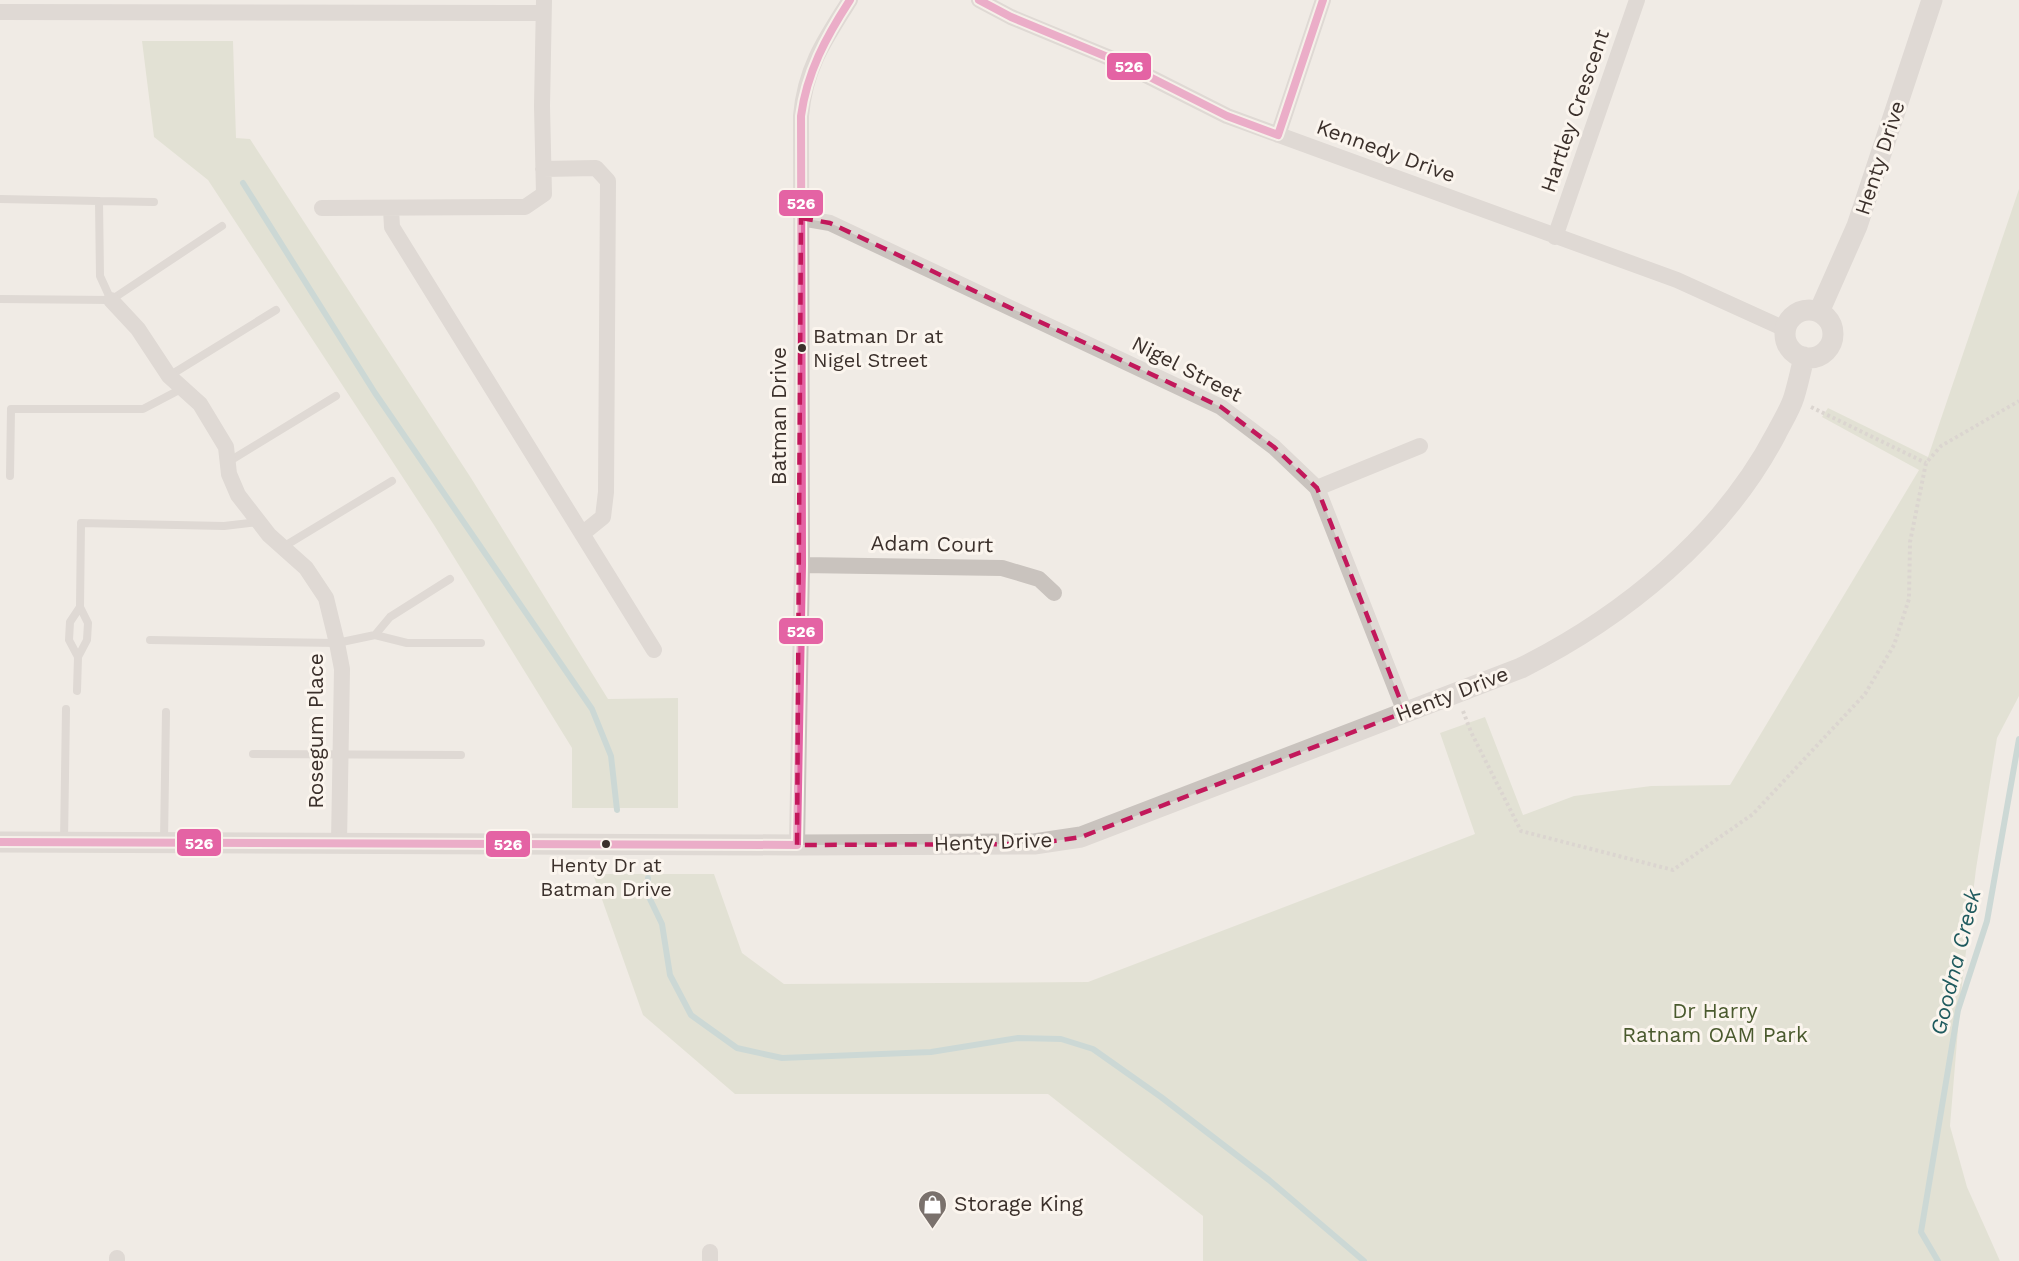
<svg xmlns="http://www.w3.org/2000/svg" width="2019" height="1261" viewBox="0 0 2019 1261" font-family="'Work Sans',sans-serif">
<style>
.green{fill:#d1d6bf}
.lines{fill:none;stroke-linecap:round;stroke-linejoin:round}
.stream{stroke:#a1c2c1;stroke-width:6}
.path{stroke:#c2bbb6;stroke-width:4;stroke-dasharray:3 3;stroke-linecap:butt}
.service{stroke:#c9c3be;stroke-width:8}
.minor{stroke:#c9c3be;stroke-width:16}
.tertiary{stroke:#c9c3be;stroke-width:21}
.bus-1-casing{stroke:#fbf5ee;stroke-width:12}
.bus-1{stroke:#e463a4;stroke-width:8}
.marked{fill:none;stroke:#c2185b;stroke-width:4.5;stroke-dasharray:12 8;stroke-linejoin:round}
.bus-dot{fill:#3b302b;stroke:#fbf5ee;stroke-width:2}
.labels{text-anchor:middle;stroke-width:6;stroke-linejoin:round;paint-order:stroke}
.bus-label{font-size:20px;fill:#3b302b;stroke:#fbf5ee;text-anchor:start}
.street-label{font-size:21px;fill:#3b302b;stroke:#fbf5ee}
.park-label{font-size:21px;fill:#4a5a2e;stroke:#fbf5ee}
.poi-label{font-size:21px;fill:#3b302b;stroke:#fbf5ee;text-anchor:start}
.water-label{font-size:22px;font-style:italic;fill:#1f5a5e;stroke:#fbf5ee}
.line-badge{stroke:#fbf5ee;stroke-width:2}
.badge-label{font-size:16px;text-anchor:middle;font-weight:bold;fill:#fff}
</style>
<rect width="100%" height="100%" fill="#f0ebe5"/>
<path class="green" d="M142,41H233L236,138L250,139L471,478L608,699L678,698V808H572V748L434,525L208,180L154,137Z
M2019,189V696L1997,738L1976,869L1961,993L1950,1126L1967,1187L2000,1261H1203V1216L1048,1094H735L643,1015L593,874H714L742,953L784,984L1088,982L1475,834L1440,733L1485,717L1523,815L1574,796L1651,786L1730,785L1919,470L1822,417L1828,408L1928,457Z"/>
<g class="lines">
<path class="stream" d="M243,183L375,393L592,709L611,756L617,810
M648,878V895L662,924L670,975L691,1015L737,1048L782,1058L931,1052L1018,1038L1061,1039L1093,1049L1161,1097L1269,1180L1364,1261
M1938,1261L1921,1232L1958,1010L1987,921L2019,739"/>
<path class="path" d="M1811,407L1926,463
M1463,711L1471,732L1521,831L1673,870L1753,814L1865,694L1894,645L1909,599L1910,542L1926,463L1941,446L2019,401"/>
<path class="service" d="M0,199L99,201L100,276L111,300
M99,201L154,202
M0,299L111,300L222,226
M169,376L276,310
M228,462L336,396
M10,476L11,409H143L183,388
M283,547L392,481
M375,635L390,617L450,579
M150,640L337,643L375,635L407,643H481
M78,657L87,640L88,623L80,607L81,523L224,526L259,522
M77,691L78,657L69,640L70,622L80,607
M253,754L461,755
M164,841L166,712
M64,842L66,709"/>
<path class="minor" d="M979,0L1011,17L1122,63L1227,116L1677,280L1785,329
M0,12L543,13
M1278,135L1323,0
M543,169L596,168L608,181L606,492L603,517L582,534
M322,208L525,207L544,194L542,106L544,0
M391,209L392,227L654,650
M801,218L830,223L1221,407L1274,447L1317,488L1405,712
M1555,237L1637,0
M111,300L138,329L169,376L200,404L226,447L229,474L238,495L269,535L306,568L326,598L337,643L342,669L339,843
M1317,488L1420,446
M802,565L1002,568L1039,579L1054,593
M797,845L802,565L801,116C805,68 825,39 850,0
M117,1261V1258
M710,1261V1252"/>
<path class="tertiary" d="M1785 334a24 24 0 1 1 48 0a24 24 0 1 1-48 0Z
M1819,312L1857,226L1932,0
M0,842L797,845L1034,844L1081,837L1521,668C1623,617 1722,537 1776,434C1782,422 1790,410 1794,397C1798,384 1801,370 1804,357"/>
<defs>
<path id="bus-1" d="M979,0L1011,17L1122,63L1227,116L1278,135
M1278,135L1323,0
M0,842L797,845
M797,845L802,565L801,116C807,72 826,37 850,0"/>
</defs>
<use href="#bus-1" class="bus-1-casing"/>
<use href="#bus-1" class="bus-1"/>
</g>
<path d="M0 0H2019V1261H0ZM801,218L830,223L1221,407L1274,447L1317,488L1405,712L1081,837L1034,844L797,845Z" fill="#f0ebe5" fill-opacity=".55" fill-rule="evenodd"/>
<path class="marked" d="M801,218L830,223L1221,407L1274,447L1317,488L1405,712L1081,837L1034,844L797,845Z"/>
<defs>
<symbol id="shop-pin" viewBox="-11 -11 22 30"><path d="M0 17L-7.5 6A9.5 9.5 0 1 1 7.5 6Z" fill="#7a716c" stroke="#fbf5ee"/><path d="M-5-2.5h2.3a2.7 3.5 0 0 1 5.4 0H5L5.5 6h-11ZM-1.5-2.5h3a1.5 2.3 0 0 0-3 0Z" fill="#fff"/></symbol>
</defs>
<g fill-rule="evenodd">
<use href="#shop-pin" x="916" y="1188" width="33" height="45"/>
</g>
<g class="bus-dot">
<circle cx="802" cy="348" r="5"/>
<circle cx="606" cy="844" r="5"/>
</g>
<g class="labels">
<g class="bus-label">
<text x="813" y="343">Batman Dr at<tspan x="813" dy="24">Nigel Street</tspan></text>
<text x="606" y="872" text-anchor="middle">Henty Dr at<tspan x="606" dy="24">Batman Drive</tspan></text>
</g>
<g class="street-label">
<text transform="translate(1575 111) rotate(-71)" y="7">Hartley Crescent</text>
<text transform="translate(1386 151) rotate(20)" y="7">Kennedy Drive</text>
<text transform="translate(1880 158) rotate(-72)" y="7">Henty Drive</text>
<text transform="translate(1187 369) rotate(27)" y="7">Nigel Street</text>
<text transform="translate(779 416) rotate(-90)" y="7">Batman Drive</text>
<text transform="translate(932 544) rotate(1)" y="7">Adam Court</text>
<text transform="translate(1452 694) rotate(-21)" y="7">Henty Drive</text>
<text transform="translate(316 731) rotate(-90)" y="7">Rosegum Place</text>
<text transform="translate(993 842) rotate(-2)" y="7">Henty Drive</text>
</g>
<g class="park-label">
<text x="1715" y="1018">Dr Harry<tspan x="1715" dy="24">Ratnam OAM Park</tspan></text>
</g>
<g class="poi-label">
<text x="954" y="1211">Storage King</text>
</g>
<g class="water-label">
<text transform="translate(1955 962) rotate(-76)" y="8">Goodna Creek</text>
</g>
</g>
<g class="line-badge">
<rect x="1106" y="52" width="46" height="29" rx="6" fill="#e463a4"/>
<rect x="778" y="189" width="46" height="28" rx="6" fill="#e463a4"/>
<rect x="778" y="617" width="46" height="28" rx="6" fill="#e463a4"/>
<rect x="176" y="828" width="46" height="29" rx="6" fill="#e463a4"/>
<rect x="485" y="830" width="46" height="28" rx="6" fill="#e463a4"/>
</g>
<g class="badge-label">
<text x="1129" y="72">526</text>
<text x="801" y="209">526</text>
<text x="801" y="637">526</text>
<text x="199" y="849">526</text>
<text x="508" y="850">526</text>
</g>
</svg>
